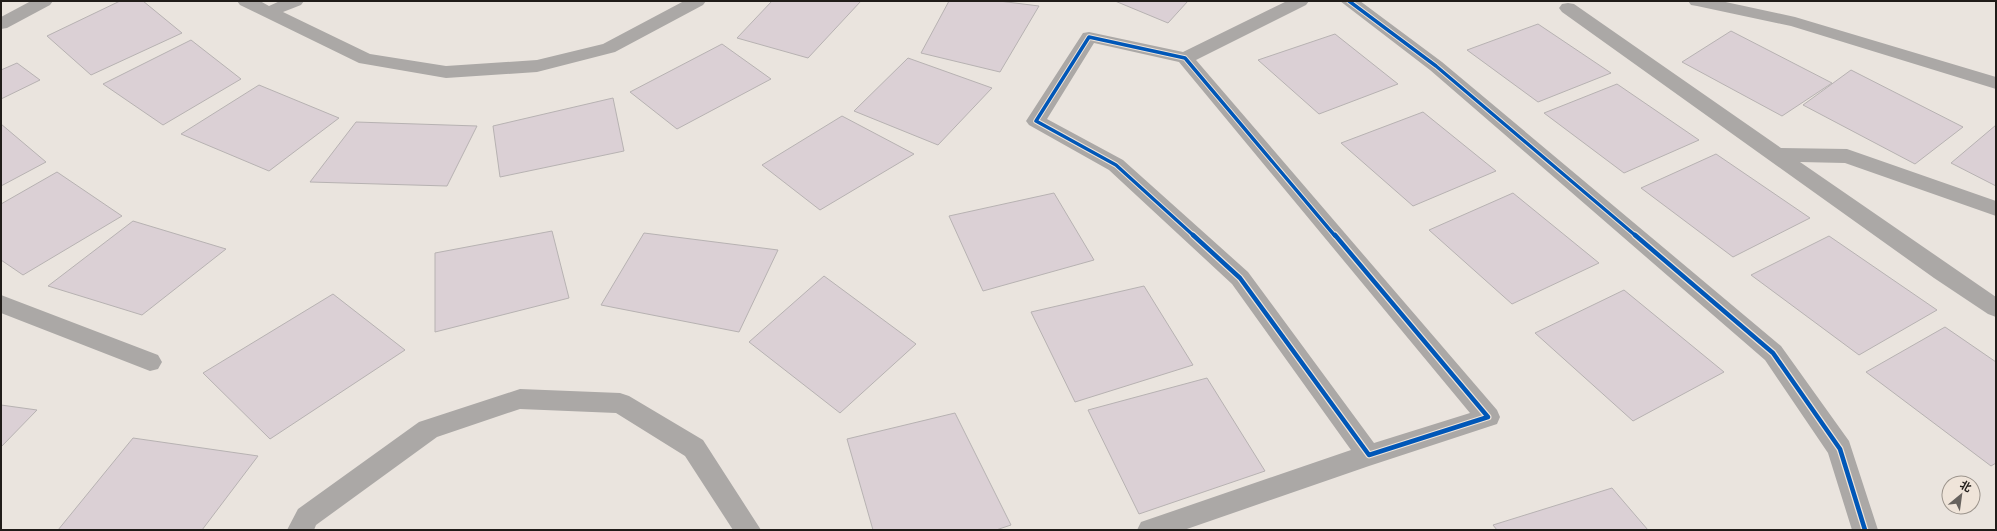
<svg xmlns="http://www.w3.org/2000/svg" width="1997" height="531" viewBox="0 0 1997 531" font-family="'Playfair Display','Noto Sans SC',serif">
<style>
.building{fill:#dbd0d5;stroke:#b7b2b2}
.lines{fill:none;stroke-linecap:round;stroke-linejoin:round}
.minor{fill:#aba8a6;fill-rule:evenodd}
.cycleway-far1-casing{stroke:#efe4d9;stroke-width:5.5}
.cycleway-casing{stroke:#efe4d9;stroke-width:7}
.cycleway-far1{stroke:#0057b8;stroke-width:3.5}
.cycleway{stroke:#0057b8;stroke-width:4.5}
</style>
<rect width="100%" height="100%" fill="#eae4de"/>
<path class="building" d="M120,1H143L182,33L91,75L47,36Z
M772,1H861L808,58L737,38Z
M949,1H999L1039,6L1000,72L921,53Z
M1115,1H1188L1168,23Z
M1538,24L1611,73L1538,102L1467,50Z
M1731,31L1832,83L1782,116L1682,62Z
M1335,34L1398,84L1319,114L1258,60Z
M191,40L241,79L163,125L103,84Z
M722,44L771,79L677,129L630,92Z
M908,58L992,88L938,145L854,111Z
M17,63L40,80L1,99V70Z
M1851,70L1963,127L1915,164L1803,105Z
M1617,84L1699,140L1624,173L1544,113Z
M259,85L339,118L269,171L181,134Z
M613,98L624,151L500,177L493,126Z
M1423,112L1496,171L1413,206L1341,143Z
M842,116L914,154L820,210L762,165Z
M356,122L477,126L447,186L310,182Z
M1,124L46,162L1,186Z
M1996,125V186L1951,163Z
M1716,154L1810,218L1733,257L1641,188Z
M57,172L122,216L23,275L1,260V204Z
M1054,193L1094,260L983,291L949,216Z
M1513,193L1599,263L1512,304L1429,230Z
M133,221L226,249L142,315L48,286Z
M552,231L569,298L435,332V253Z
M644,233L778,250L739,332L601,305Z
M1829,236L1937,310L1859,355L1751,275Z
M824,276L916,344L840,413L749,342Z
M1144,286L1193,365L1075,402L1031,312Z
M1624,290L1724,372L1633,421L1535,333Z
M333,294L405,350L270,439L203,373Z
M1945,327L1996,362V463L1991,466L1866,372Z
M1207,378L1265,471L1139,514L1088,410Z
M1,405L37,410L1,447Z
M955,413L1011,525L996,530H873L847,439Z
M133,438L258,456L202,530H58Z
M1612,488L1648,530H1497L1493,525Z"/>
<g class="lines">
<path class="minor" d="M31,1H53L50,5L7,28L1,29V17Z
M237,1H260L269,6L280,1H304L301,5L283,12L370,54L446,66L537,60L603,44L684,1H706L703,5L615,52L537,72L446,78L359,63L240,5Z
M1287,1H1309L1306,5L1196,60L1497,410L1500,417L1497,424L1369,466L1184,530H1137L1141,522L1351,450L1232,284L1109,170L1029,125L1026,121L1083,33L1089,32L1183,52ZM1094,43L1179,62L1470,413L1374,443L1248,272L1123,160L1047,119Z
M1340,1H1360L1442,62L1781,346L1849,441L1878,530H1852L1828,453L1765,360L1430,70Z
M1688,1H1721L1795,17L1996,77V89L1791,26L1697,6L1691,5Z
M1568,3L1574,4L1781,148L1847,149L1996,201V216L1845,163L1800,162L1996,297V317L1988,314L1934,278L1562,12L1559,8L1562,4Z
M1,295L158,355L162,362L158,369L150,371L1,313Z
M520,389L620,393L629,396L703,440L761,530H733L685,456L616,413L520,409L437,437L316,525L314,530H287L298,509L419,422Z"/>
<defs>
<path id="cycleway-far1" d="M1349,1L1436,66L1636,236
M1194,236L1116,165L1036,121L1089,37L1185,58L1335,236"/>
<path id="cycleway" d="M1193,235L1240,278L1369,455L1488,417L1335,235
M1635,235L1773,353L1840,449L1865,530"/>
</defs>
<use href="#cycleway-far1" class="cycleway-far1-casing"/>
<use href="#cycleway" class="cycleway-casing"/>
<use href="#cycleway-far1" class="cycleway-far1"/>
<use href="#cycleway" class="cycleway"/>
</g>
<rect width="1997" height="531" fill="none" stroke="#201c19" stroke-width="4"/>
<g transform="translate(1961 495) rotate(29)"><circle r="19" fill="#efe4d9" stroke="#9c948c"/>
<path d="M0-3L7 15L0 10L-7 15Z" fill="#67625e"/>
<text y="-6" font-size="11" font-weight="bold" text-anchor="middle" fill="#201c19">北</text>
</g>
</svg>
